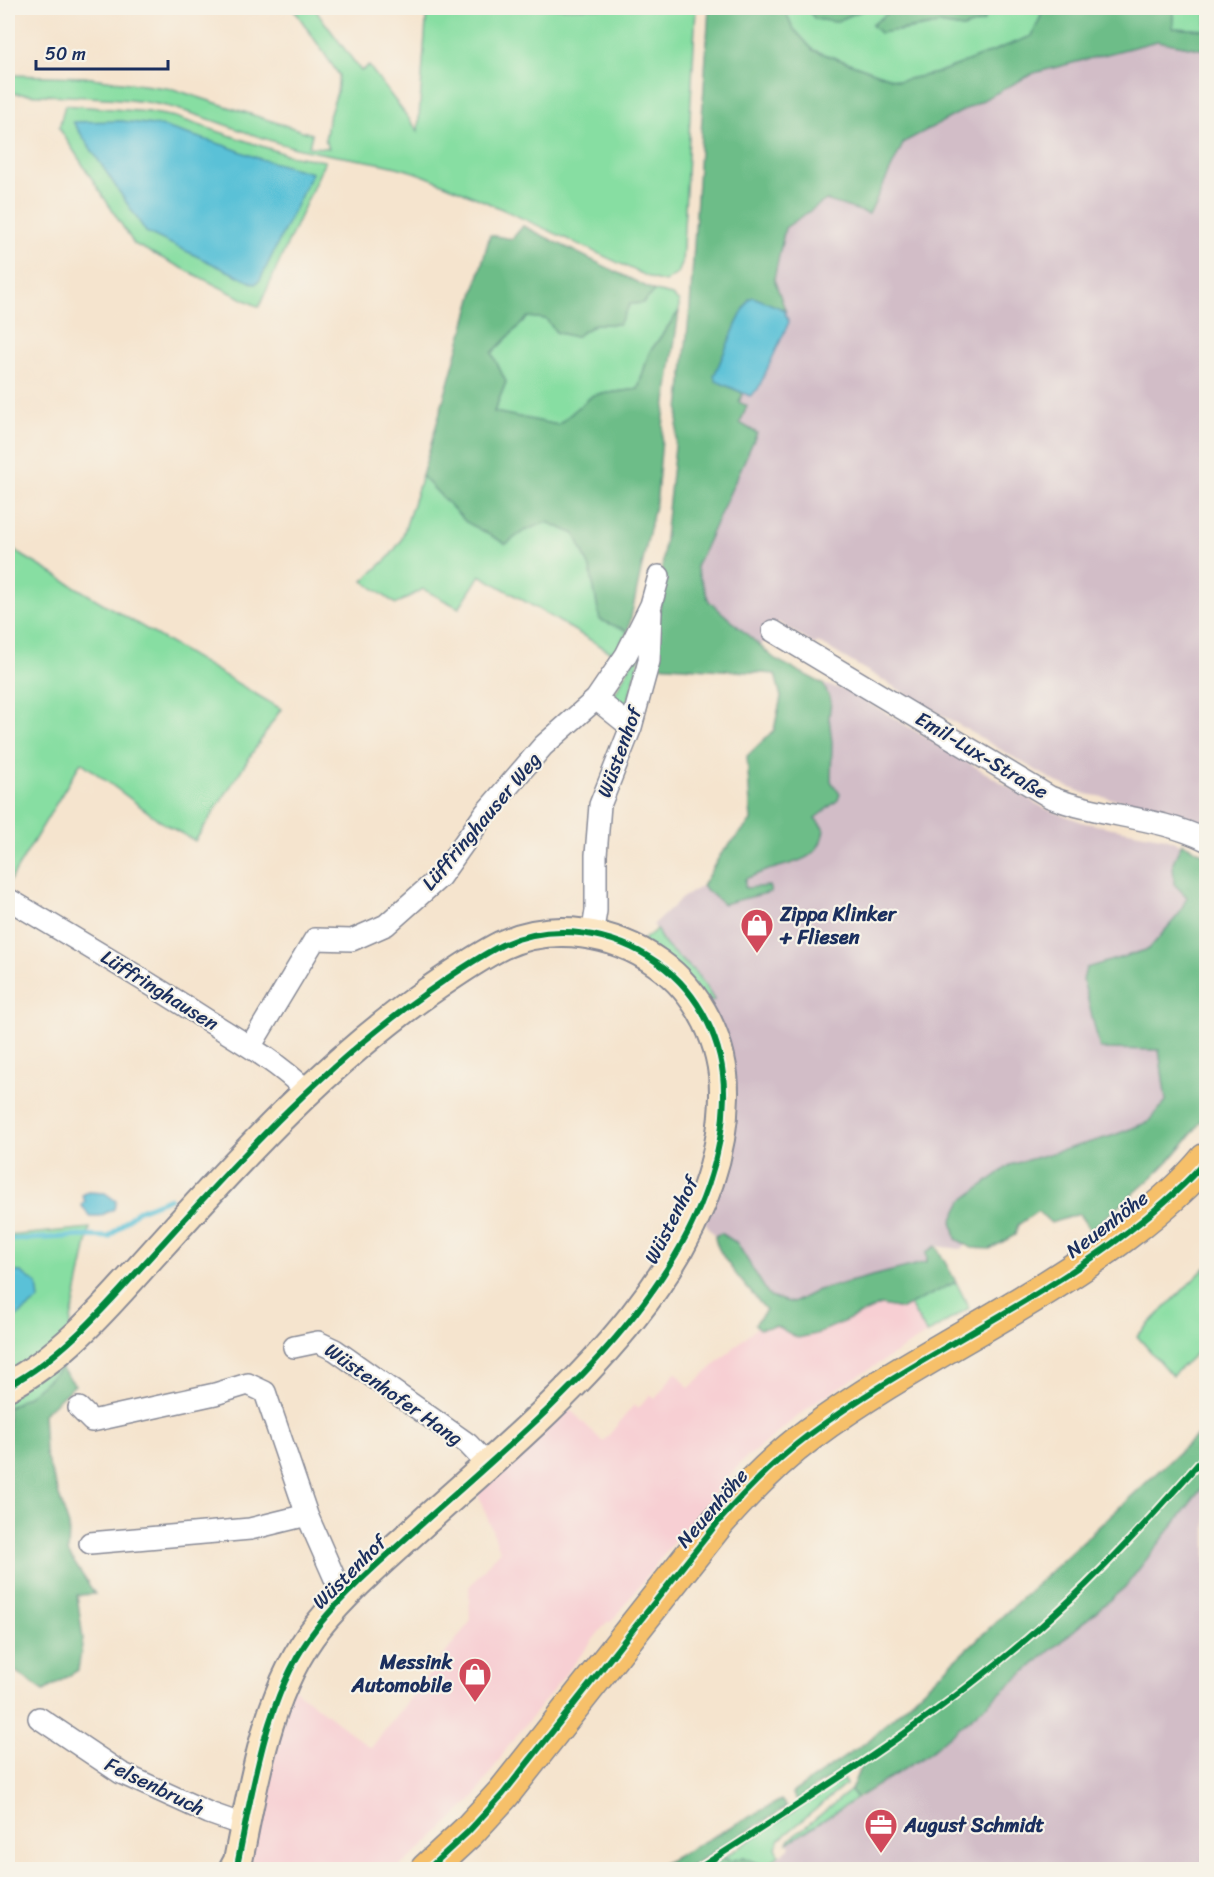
<svg xmlns="http://www.w3.org/2000/svg" width="1214" height="1877" viewBox="0 0 1214 1877" font-family="Sriracha,sans-serif">
<style>
.built{fill:#f7cfd3}
.industrial{fill:#d2bdc7}
.green{fill:#87dea2;stroke:#518680;stroke-width:1.5}
.forest{fill:#6dbd88;stroke:#447673;stroke-width:1.5}
.water{fill:#5ac1d7;stroke:#3a789a;stroke-width:1.5}
.lines{fill:none;stroke-linecap:round;stroke-linejoin:round}
.stream{stroke:#5ac1d7;stroke-width:5}
.minor-casing{stroke:#888a96;stroke-width:24}
.secondary-casing{stroke:#888a96;stroke-width:32}
.primary-casing{stroke:#888a96;stroke-width:36}
.minor{stroke:#fff;stroke-width:21}
.secondary{stroke:#fbe6c4;stroke-width:28}
.primary{stroke:#f6c06b;stroke-width:33}
.cycleway-casing{stroke:#f7f3e8;stroke-width:10}
.cycleway{stroke:#00873e;stroke-width:6}
.labels{text-anchor:middle;stroke-width:4.5;stroke-linejoin:round;paint-order:stroke}
.street-label{font-size:20px;fill:#1b2f5e;stroke:#f7f3e8}
.poi-label{font-size:20px;font-weight:bold;fill:#1b2f5e;stroke:#f7f3e8;text-anchor:start}
</style>
<rect width="100%" height="100%" fill="#f7f3e8"/>
<filter id="ink" filterUnits="userSpaceOnUse"><feTurbulence type="fractalNoise" baseFrequency=".0167" numOctaves="2"/><feDisplacementMap in="SourceGraphic" scale="12" xChannelSelector="R" yChannelSelector="G"/><feConvolveMatrix kernelMatrix="1 2 1 2 8 2 1 2 1" color-interpolation-filters="sRGB"/></filter>
<filter id="wash" filterUnits="userSpaceOnUse"><feTurbulence type="fractalNoise" baseFrequency=".008" numOctaves="4" result="noise"/><feDisplacementMap in="SourceGraphic" scale="24" xChannelSelector="R" yChannelSelector="G"/><feGaussianBlur stdDeviation="1.35" result="paint"/><feColorMatrix in="noise" values="0 0 0 0 0 0 0 0 0 0 0 0 0 0 0 0 0 1.4 0 .05"/><feComposite in="paint" operator="in"/></filter>
<g filter="url(#wash)">
<rect width="100%" height="100%" fill="#f5e4ce"/>
<path class="built" d="M881,1305L902,1309L910,1305L927,1334L817,1401L745,1459L727,1478L684,1529L611,1622H607L507,1748L474,1798L420,1850L396,1869L250,1870L254,1839L292,1687L371,1748L470,1622L469,1587L500,1550L476,1489L566,1405L603,1442L634,1405L638,1409L650,1395L655,1399L676,1372L689,1388L757,1327L759,1329L776,1326L798,1338Z"/>
<path class="industrial" d="M1157,41L1206,50V823L1153,806L1086,794L1056,782L830,649L817,642L815,645L778,622L761,646L709,601L696,567L757,433L740,423L739,402L743,393L750,395L785,228L826,200L869,214L904,142L1034,73Z
M823,684L849,691L1044,808L1085,823L1166,838L1206,855V1113L1062,1187L960,1249L936,1246L927,1262L818,1290L793,1303L770,1297L760,1279L721,1233L715,1236L705,1222L726,1175L732,1153L735,1128V1087L642,941L657,929L653,925L682,898L702,886L723,904L771,892L769,886L745,888V879L772,869L794,864L823,836L824,829L815,818L823,810L838,800L831,781L830,772L832,742L829,717L831,701Z
M1206,1483V1869L764,1870L791,1846L788,1843L927,1755L1125,1587Z"/>
<path class="green" d="M293,8H314L361,71L369,66L418,131L427,8H696L682,264L678,273L665,282L653,279C577,244 502,207 425,176C383,160 338,158 296,148C252,137 211,117 166,106C119,95 57,97 8,93V75L84,77L173,89L312,134L309,147L329,148L325,140L329,117L337,92L339,75Z
M784,8H806V9L835,22L867,8H895L872,25L899,31L939,24L963,28L984,21L986,8H1041V16L1032,36L937,73L899,81L813,50L793,28Z
M1173,8H1206V30L1173,28Z
M65,105L148,112L175,117L288,155L325,161L259,307L134,244L59,128Z
M655,291L672,295L679,302V311L649,353L638,389L593,395L558,425L494,412L506,382L492,353L528,317L546,319L556,332L575,337L595,324H619L630,304L643,303Z
M422,476L466,522L523,531L547,522L575,534L590,568L600,619L628,631L615,652L609,651L480,575L459,608L423,589L396,604L363,581L389,557L401,541Z
M8,547L281,709L195,841L163,823L81,762L8,884Z
M638,651H641L626,711L613,700L614,695Z
M657,929C662,948 682,958 695,972C703,981 708,990 714,1000L708,1002L642,941Z
M90,1228L61,1368L31,1394L8,1408V1236Z
M1206,1267V1344L1172,1376L1137,1336Z
M956,1282L969,1308L927,1334L910,1305Z
M843,1779L846,1784L780,1839L776,1847L779,1855L766,1867L744,1857L731,1861L723,1858Z
M851,1790L857,1798L788,1843L789,1840Z"/>
<path class="forest" d="M709,8H784L793,28L813,50L899,81L937,73L1032,36L1041,16V8H1173V28L1206,30V50L1157,41L1034,73L904,142L869,214L826,200L785,228L774,279L786,312L783,309L717,381L743,393L739,402L747,406L740,423L757,433L696,567L709,601L775,659L823,684L831,701L829,717L832,742L831,781L840,794L838,800L815,818L824,829C821,860 795,862 772,869C763,871 754,876 745,879V888L769,886L771,892L723,904L702,886L721,854L751,821L747,756L774,730L781,697L775,674L656,665L663,557L690,308Z
M806,8H867L835,22L815,19Z
M895,8H986L984,21L963,28L939,24L880,33L872,25Z
M523,226L655,291L643,303L630,304L619,324H595L575,337L556,332L546,319L528,317L492,353L506,382L494,412L558,425L593,395L638,389L649,353L679,311L664,416L657,496L628,631L600,620L590,568L575,534L547,522L524,531L506,544L466,522L422,476L490,235L512,239Z
M1182,843L1206,855V1113C1178,1160 1132,1195 1090,1230L1079,1214L1051,1223L1038,1211L1018,1225L1015,1235L990,1249L972,1248L956,1239L952,1221L962,1201L1010,1165L1112,1136L1148,1122L1166,1101L1159,1050L1100,1049L1083,980L1086,968L1149,949L1179,914L1187,897L1174,884L1173,862Z
M721,1233L737,1243L770,1297L793,1303L818,1290L927,1262L926,1252L936,1246L956,1282L902,1309L881,1305L816,1334L798,1338L776,1326L759,1329L755,1324L766,1310C753,1294 715,1254 715,1236Z
M61,1368L75,1385L43,1414L45,1453L69,1526L68,1553L95,1594L77,1595L83,1639L78,1670L44,1691L8,1666V1408L31,1394Z
M1206,1427V1483L1125,1587L927,1755L857,1798L851,1790L860,1768L855,1760L797,1800L792,1793L868,1741Z
M781,1800L787,1807L686,1869H653Z
M744,1857L766,1867L764,1870L704,1869L723,1858L731,1861Z"/>
<path class="water" d="M122,121L161,126L226,146L260,159L312,173L260,280L255,284L146,232L73,122Z
M753,297L783,309L789,322L758,389L750,396L716,381L714,376L736,325L749,299Z
M88,1192L105,1193L116,1201L114,1209L100,1216H90L82,1206L85,1201L82,1195Z
M8,1272H21L37,1284L39,1300L19,1315L8,1319Z"/>
<g class="lines">
<path class="stream" d="M8,1240L85,1236L109,1237L137,1211L170,1198"/>
</g>
</g>
<g filter="url(#ink)">
<g class="lines">
<defs>
<path id="minor" d="M773,631L1050,797C1101,817 1157,816 1206,840
M596,699L631,727
M8,899C76,939 144,979 210,1022C244,1043 278,1063 307,1091
M592,935L596,911V855L600,805L631,727L649,661L651,612
M250,1047L315,939L352,940L386,925L440,877L486,812L543,746L596,699L626,655L651,605L659,576
M294,1347L318,1342L335,1350L468,1444L487,1464
M79,1408L92,1421L215,1394L248,1384L265,1392L307,1515L336,1581L348,1593
M90,1543L250,1529L307,1515
M39,1718L121,1773L209,1813L246,1826"/>
<path id="secondary" d="M8,1386C70,1353 116,1294 163,1243C245,1152 328,1062 429,991C452,975 476,958 502,945C553,922 613,931 658,963C700,993 725,1044 724,1096C722,1277 536,1420 414,1531C381,1561 346,1591 318,1626C267,1690 254,1782 238,1861L233,1870"/>
<path id="primary" d="M427,1870L468,1832L503,1794L718,1522C746,1490 775,1460 810,1434C911,1359 1029,1308 1129,1231C1156,1210 1184,1187 1206,1160"/>
</defs>
<use href="#minor" class="minor-casing"/>
<use href="#secondary" class="secondary-casing"/>
<use href="#primary" class="primary-casing"/>
<use href="#minor" class="minor"/>
<use href="#secondary" class="secondary"/>
<use href="#primary" class="primary"/>
<defs>
<path id="cycleway" d="M8,1386C70,1353 116,1294 163,1243C245,1152 328,1062 429,991C452,975 476,958 502,945C553,922 613,931 658,963C700,993 725,1044 724,1096C722,1277 536,1420 414,1531C381,1561 346,1591 318,1626C267,1690 254,1782 238,1861
M427,1870L468,1832L503,1794L718,1522C746,1490 775,1460 810,1434C911,1359 1029,1308 1129,1231C1156,1210 1184,1187 1206,1160
M696,1870C825,1788 957,1706 1069,1601C1118,1555 1162,1505 1206,1455"/>
</defs>
<use href="#cycleway" class="cycleway-casing"/>
<use href="#cycleway" class="cycleway"/>
</g>
</g>
<defs>
<symbol id="shop-pin" viewBox="-11 -11 22 30"><path d="M0 17L-7.5 6A9.5 9.5 0 1 1 7.5 6Z" fill="#d1495b" stroke="#f7f3e8"/><path d="M-5-2.5h2.3a2.7 3.5 0 0 1 5.4 0H5L5.5 6h-11ZM-1.5-2.5h3a1.5 2.3 0 0 0-3 0Z" fill="#fff"/></symbol>
<symbol id="office-pin" viewBox="-11 -11 22 30"><path d="M0 17L-7.5 6A9.5 9.5 0 1 1 7.5 6Z" fill="#d1495b" stroke="#f7f3e8"/><path d="M-6-3h4V-5.5h4V-3h4V5H-6ZM-1-4.5V-3h2v-1.5ZM-6 0V1H6V0Z" fill="#fff"/></symbol>
</defs>
<g fill-rule="evenodd">
<use href="#shop-pin" x="738" y="906" width="38" height="52"/>
<use href="#shop-pin" x="456" y="1655" width="38" height="52"/>
<use href="#office-pin" x="862" y="1806" width="38" height="52"/>
</g>
<g class="labels">
<g class="street-label">
<text transform="translate(619 752) rotate(-70)" y="7">Wüstenhof</text>
<text transform="translate(982 755) rotate(31)" y="7">Emil-Lux-Straße</text>
<text transform="translate(481 821) rotate(-50)" y="7">Lüffringhauser Weg</text>
<text transform="translate(160 990) rotate(32)" y="7">Lüffringhausen</text>
<text transform="translate(671 1220) rotate(-63)" y="7">Wüstenhof</text>
<text transform="translate(1107 1224) rotate(-37)" y="7">Neuenhöhe</text>
<text transform="translate(394 1394) rotate(35)" y="7">Wüstenhofer Hang</text>
<text transform="translate(712 1508) rotate(-49)" y="7">Neuenhöhe</text>
<text transform="translate(349 1572) rotate(-45)" y="7">Wüstenhof</text>
<text transform="translate(155 1786) rotate(26)" y="7">Felsenbruch</text>
</g>
<g class="poi-label">
<text x="780" y="921">Zippa Klinker<tspan x="780" dy="23">+ Fliesen</tspan></text>
<text x="452" y="1669" text-anchor="end">Messink<tspan x="452" dy="23">Automobile</tspan></text>
<text x="904" y="1832">August Schmidt</text>
</g>
</g>
<rect width="1214" height="1877" fill="none" stroke="#f7f3e8" stroke-width="30"/>
<path d="M36 60v9h132v-9" fill="none" stroke="#1b2f5e" stroke-width="3"/>
<text x="45" y="60" font-size="18" fill="#1b2f5e" stroke="#f7f3e8" stroke-width="4.5" paint-order="stroke">50 m</text>
</svg>
